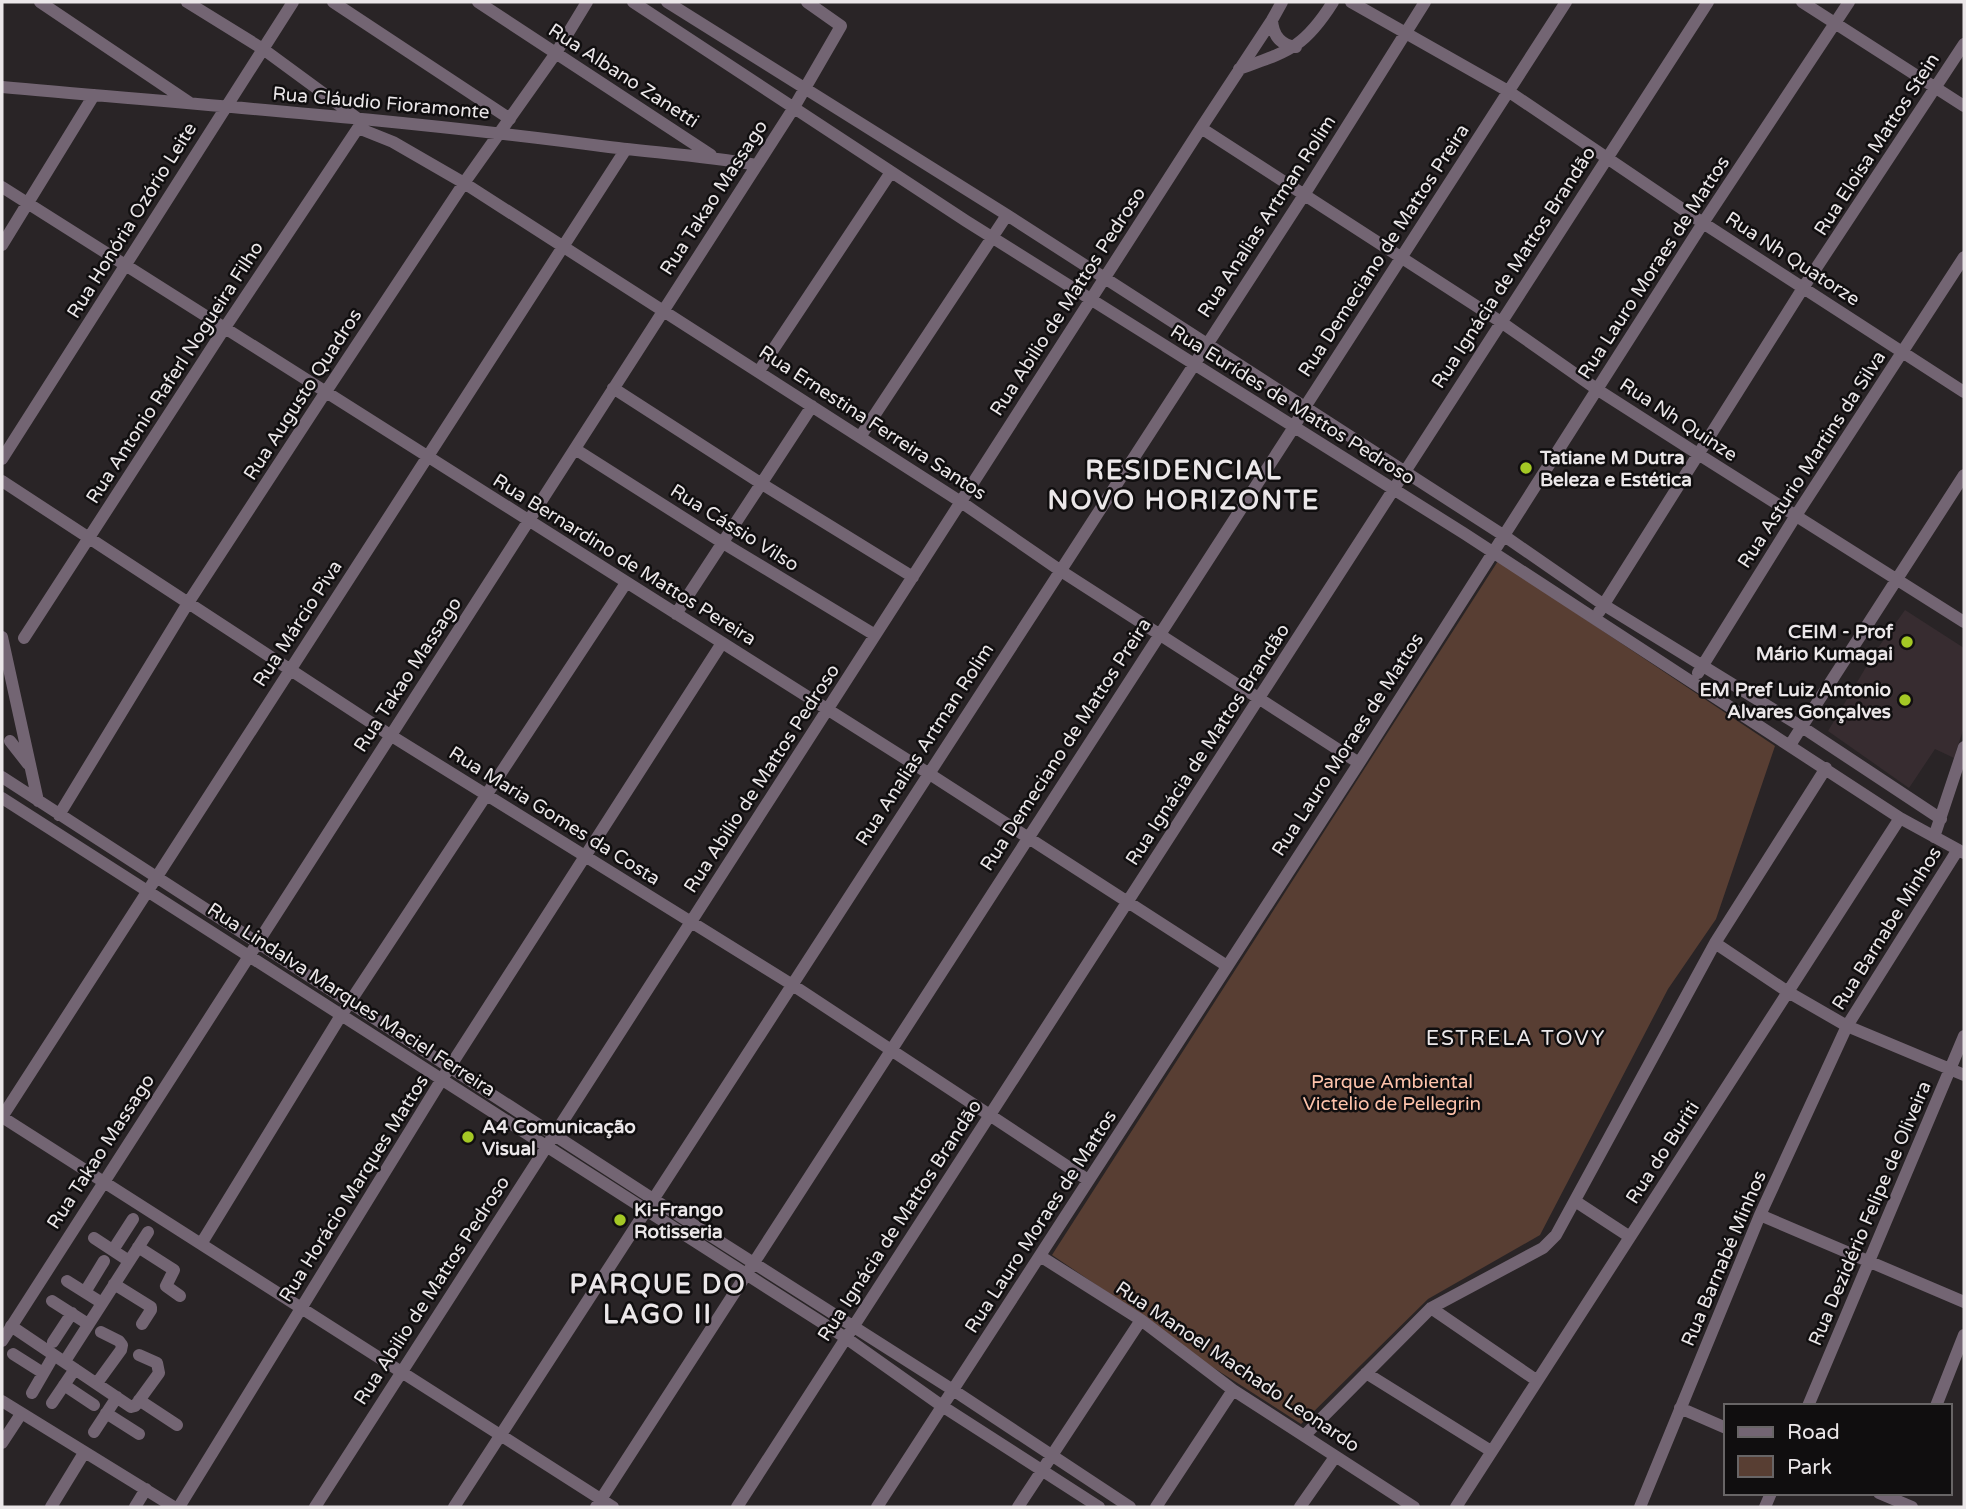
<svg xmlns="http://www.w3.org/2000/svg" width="1966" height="1509" viewBox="0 0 1966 1509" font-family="'Varela Round',sans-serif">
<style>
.built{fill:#372c30}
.green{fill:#583e33}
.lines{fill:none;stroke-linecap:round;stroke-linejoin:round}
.minor{stroke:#736573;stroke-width:12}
.poi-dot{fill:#a4c825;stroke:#100e0f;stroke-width:2.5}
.labels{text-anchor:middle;stroke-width:5;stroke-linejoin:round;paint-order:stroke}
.street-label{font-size:19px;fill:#ebe7e9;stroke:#100e0f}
.poi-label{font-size:19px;font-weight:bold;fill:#ebe7e9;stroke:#100e0f;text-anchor:start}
.park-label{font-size:19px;fill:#fec3ab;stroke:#100e0f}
.neighbourhood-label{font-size:21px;letter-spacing:2px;fill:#ebe7e9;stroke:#100e0f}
.district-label{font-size:26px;font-weight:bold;letter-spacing:2px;fill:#ebe7e9;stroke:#100e0f}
</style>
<rect width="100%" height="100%" fill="#292426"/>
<path class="built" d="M1905,610L1964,648V727L1954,758L1935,749L1909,788L1828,731L1875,652Z"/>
<path class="green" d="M1498,561L1775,746L1716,919L1668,989L1540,1235L1428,1299L1301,1424L1133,1316L1132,1309L1052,1255Z"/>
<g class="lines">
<path class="minor" d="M40,2L190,103
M187,2L263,49L357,118
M333,2L510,119
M478,2L711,155
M633,2L966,221L1465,534L1900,818L1964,853
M667,2L1007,215L1503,535L1604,605L1802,727L1941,819
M1351,2L1508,91L1703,223L1964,392
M1802,2L1964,106
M1272,20C1273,36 1281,45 1296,47
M1239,69C1289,51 1304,48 1333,2
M2,87C204,105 407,120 609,147C658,153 707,156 756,165
M358,128L393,142L464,183L961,502L1061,571L1359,763
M1201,128L1501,322L1598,390L1698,454L1964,622
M2,187L928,773L1227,966
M2,245L94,95
M759,371L891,172
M613,388L762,484L913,577
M860,437L1007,215
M575,449L723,543L875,635
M2,459L293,2
M2,481L390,735L791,984L1088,1180
M1599,612L1803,288L1964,44
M676,614L812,406
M2,637L38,801
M24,638L224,329L358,128
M1698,673L1795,517L1964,257
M10,741L28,764
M1790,745L1964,475
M2,777L653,1199L953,1390L1130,1507
M2,798L846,1338L942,1406L1099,1507
M59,815L188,603L325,393L464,183L556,53L587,2
M1934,837L1964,747
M1715,943L1788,992L1847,1026L1964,1075
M1575,1201L1630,1237
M1760,1215L1964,1302
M94,1238L129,1261
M201,1244L340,1017L626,583
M138,1247L174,1270L166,1286L180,1296
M113,1250L133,1219
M1040,1256L1141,1320L1233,1390L1414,1507
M67,1281L102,1303
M114,1284L151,1307V1310L142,1324
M85,1292L104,1261
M52,1301L88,1324
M1431,1308L1536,1380
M11,1326L131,1407L135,1406L159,1373L157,1363L139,1355
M2,1341L793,109L841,26L807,2
M53,1342L72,1313
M13,1354L43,1373
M65,1361L148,1232
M1366,1373L1491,1451
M97,1383L121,1350L122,1345L119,1341L101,1332
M64,1385L94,1405
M32,1393L54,1355
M139,1400L177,1425
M2,1401L174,1507
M52,1403L75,1369
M1808,1406L1964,1036
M1936,1406L1964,1335
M1680,1408L1726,1428
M106,1413L139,1434
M94,1432L117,1397
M1304,1436L1431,1308L1543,1248L1556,1235L1715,943L1826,768
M2,1443L21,1414
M1879,1493L1912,1507
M51,1507L84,1453
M135,1507L146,1489
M179,1507L442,1079L722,643
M315,1507L1201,128L1272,20L1282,2
M454,1507L1304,195L1425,2
M596,1507L1294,427L1305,407L1566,2
M613,1507L2,1117L626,149
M737,1507L1708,2
M877,1507L1359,763L1703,223L1849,2
M1018,1507L1141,1320
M1156,1507L1233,1390
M1300,1507L1335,1457
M1456,1507L1900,818
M1640,1507L1760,1215L1847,1026L1957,851
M1765,1507L1771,1493"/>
</g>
<g class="poi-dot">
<circle cx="1526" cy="468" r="7"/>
<circle cx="1907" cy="642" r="7"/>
<circle cx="1905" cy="700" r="7"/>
<circle cx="468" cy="1137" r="7"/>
<circle cx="620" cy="1220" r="7"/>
</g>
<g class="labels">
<g class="street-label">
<text transform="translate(624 75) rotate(33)" y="7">Rua Albano Zanetti</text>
<text transform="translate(381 102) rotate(5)" y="7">Rua Cláudio Fioramonte</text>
<text transform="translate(1876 144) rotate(-57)" y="7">Rua Eloisa Mattos Stein</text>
<text transform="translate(713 197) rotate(-57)" y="7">Rua Takao Massago</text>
<text transform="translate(1266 216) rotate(-57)" y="7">Rua Analias Artman Rolim</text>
<text transform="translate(131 220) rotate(-58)" y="7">Rua Honória Ozório Leite</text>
<text transform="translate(1383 250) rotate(-57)" y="7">Rua Demeciano de Mattos Preira</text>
<text transform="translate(1793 258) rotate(33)" y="7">Rua Nh Quatorze</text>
<text transform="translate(1513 267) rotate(-57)" y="7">Rua Ignácia de Mattos Brandão</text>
<text transform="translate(1653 267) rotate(-57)" y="7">Rua Lauro Moraes de Mattos</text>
<text transform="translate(1067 301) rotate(-57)" y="7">Rua Abilio de Mattos Pedroso</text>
<text transform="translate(174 372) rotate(-57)" y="7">Rua Antonio Raferl Nogueira Filho</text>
<text transform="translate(302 394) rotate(-57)" y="7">Rua Augusto Quadros</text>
<text transform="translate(1293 404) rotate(32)" y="7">Rua Eurídes de Mattos Pedroso</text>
<text transform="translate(1679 419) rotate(33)" y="7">Rua Nh Quinze</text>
<text transform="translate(873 422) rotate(33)" y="7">Rua Ernestina Ferreira Santos</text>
<text transform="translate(1811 459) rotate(-57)" y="7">Rua Asturio Martins da Silva</text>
<text transform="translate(735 527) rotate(32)" y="7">Rua Cássio Vilso</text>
<text transform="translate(625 559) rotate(32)" y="7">Rua Bernardino de Mattos Pereira</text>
<text transform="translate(297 623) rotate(-57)" y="7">Rua Márcio Piva</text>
<text transform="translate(407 674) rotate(-57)" y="7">Rua Takao Massago</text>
<text transform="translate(924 744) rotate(-57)" y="7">Rua Analias Artman Rolim</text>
<text transform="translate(1065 744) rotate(-57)" y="7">Rua Demeciano de Mattos Preira</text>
<text transform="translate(1207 744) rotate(-57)" y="7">Rua Ignácia de Mattos Brandão</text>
<text transform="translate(1347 744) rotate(-57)" y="7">Rua Lauro Moraes de Mattos</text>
<text transform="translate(761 778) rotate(-57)" y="7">Rua Abilio de Mattos Pedroso</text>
<text transform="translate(555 815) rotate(32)" y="7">Rua Maria Gomes da Costa</text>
<text transform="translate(1886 928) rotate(-58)" y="7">Rua Barnabe Minhos</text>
<text transform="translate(352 999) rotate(33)" y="7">Rua Lindalva Marques Maciel Ferreira</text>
<text transform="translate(100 1151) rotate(-57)" y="7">Rua Takao Massago</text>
<text transform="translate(1662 1152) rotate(-57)" y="7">Rua do Buriti</text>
<text transform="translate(353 1188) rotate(-58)" y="7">Rua Horácio Marques Mattos</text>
<text transform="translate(1869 1213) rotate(-67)" y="7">Rua Dezidério Felipe de Oliveira</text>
<text transform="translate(899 1220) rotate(-57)" y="7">Rua Ignácia de Mattos Brandão</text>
<text transform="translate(1040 1221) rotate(-57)" y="7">Rua Lauro Moraes de Mattos</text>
<text transform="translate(1723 1258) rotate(-67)" y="7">Rua Barnabé Minhos</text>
<text transform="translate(431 1290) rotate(-57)" y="7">Rua Abilio de Mattos Pedroso</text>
<text transform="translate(1238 1366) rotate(34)" y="7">Rua Manoel Machado Leonardo</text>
</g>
<g class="poi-label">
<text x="1540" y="464">Tatiane M Dutra<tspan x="1540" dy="22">Beleza e Estética</tspan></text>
<text x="1893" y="638" text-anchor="end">CEIM - Prof<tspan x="1893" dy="22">Mário Kumagai</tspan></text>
<text x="1891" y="696" text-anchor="end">EM Pref Luiz Antonio<tspan x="1891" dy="22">Alvares Gonçalves</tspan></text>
<text x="482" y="1133">A4 Comunicação<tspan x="482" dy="22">Visual</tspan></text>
<text x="634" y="1216">Ki-Frango<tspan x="634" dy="22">Rotisseria</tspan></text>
</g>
<g class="park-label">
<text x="1392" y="1088">Parque Ambiental<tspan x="1392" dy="22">Victelio de Pellegrin</tspan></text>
</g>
<g class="neighbourhood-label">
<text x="1516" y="1045">ESTRELA TOVY</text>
</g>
<g class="district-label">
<text x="1184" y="479">RESIDENCIAL<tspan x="1184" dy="30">NOVO HORIZONTE</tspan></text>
<text x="658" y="1293">PARQUE DO<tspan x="658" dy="30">LAGO II</tspan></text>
</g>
</g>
<rect width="1966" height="1509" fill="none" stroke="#ebe7e9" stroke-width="7"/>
<rect x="1724" y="1404" width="228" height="91" fill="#100e0f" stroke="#686566" stroke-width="2"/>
<rect x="1738" y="1427" width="35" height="10" fill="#736573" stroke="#686566" stroke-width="2"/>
<text x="1787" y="1439" font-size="21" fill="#ebe7e9">Road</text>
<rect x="1738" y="1456" width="35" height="21" fill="#583e33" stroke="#686566" stroke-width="2"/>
<text x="1787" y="1474" font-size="21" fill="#ebe7e9">Park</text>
</svg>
